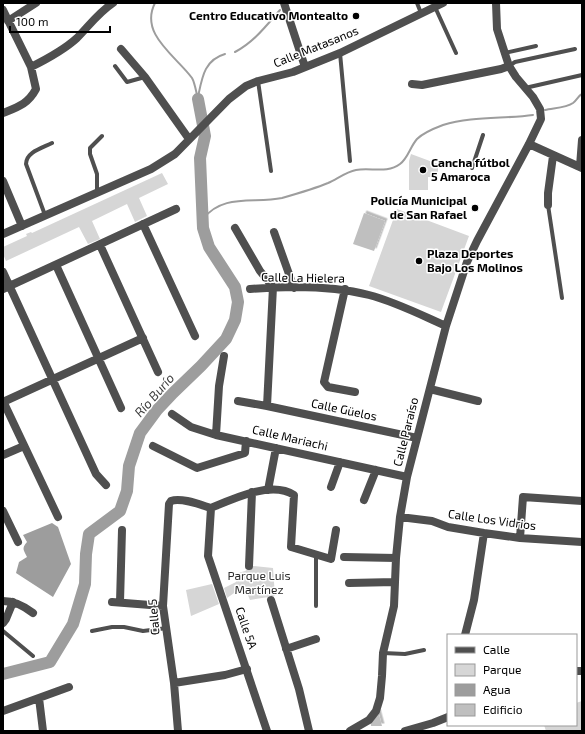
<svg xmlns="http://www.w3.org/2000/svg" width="585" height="734" viewBox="0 0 585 734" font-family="'Exo 2',sans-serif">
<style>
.green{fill:#d6d6d6}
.water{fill:#9d9d9d}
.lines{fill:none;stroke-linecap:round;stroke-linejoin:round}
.stream{stroke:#9d9d9d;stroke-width:2}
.river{stroke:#9d9d9d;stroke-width:12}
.building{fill:#bfbfbf;filter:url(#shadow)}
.service{stroke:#4f4f4f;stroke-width:4}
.minor{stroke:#4f4f4f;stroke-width:8}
.poi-dot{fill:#000;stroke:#fff;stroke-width:1.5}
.labels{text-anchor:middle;stroke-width:3;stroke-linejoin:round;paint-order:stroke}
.poi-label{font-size:12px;font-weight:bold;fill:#000;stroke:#fff;text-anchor:end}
.street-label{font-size:12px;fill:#000;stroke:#fff}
.park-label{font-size:12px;fill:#2d2d2d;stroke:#fff}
.water-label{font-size:13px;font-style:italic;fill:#3e3e3e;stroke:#fff}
</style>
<defs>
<filter id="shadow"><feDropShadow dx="2.5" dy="-2.5" stdDeviation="0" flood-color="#0004"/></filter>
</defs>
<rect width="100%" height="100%" fill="#fff"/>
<path class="green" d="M411,154L438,164V177H428V190H409V161Z
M162,173L168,184L139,198L147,216L135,222L127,204L92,221L100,239L88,244L79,227L6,261L3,254V247L27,236L26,234L31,232L32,233Z
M397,209L469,236L441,312L369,286Z
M253,566L273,568L275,596L250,600L244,586L227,598L224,588L236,582L235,574L245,571Z
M212,584L219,604L191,616L186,590Z
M582,701V731H546L544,725H576V703Z"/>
<path class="water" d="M52,523L58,527L71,564L53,597L16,573L19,562L27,557C24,550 21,549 27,542L23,535Z"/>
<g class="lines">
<path class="stream" d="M155,3C139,34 176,56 192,78C195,83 196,92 198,99
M235,52C254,42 266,26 280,10
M198,97C202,78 204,60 225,54
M545,110C553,108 566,108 573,103C577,100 578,96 582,94
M203,219C223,193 254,204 282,198C296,194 316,188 328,183C337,179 346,172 356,170C370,167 387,174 400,164C408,158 410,147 417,139C423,133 435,128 443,125C471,116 505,119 533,115"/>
<path class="river" d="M3,674L50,662L73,624L85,584L86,554L89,534L120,511L127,491L129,466L140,433L157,410L173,393L201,366L226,339L235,320L238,302L235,287L209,247L203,228L200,158L205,136L198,99"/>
</g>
<path class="building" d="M364,213L385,221L374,251L353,244Z
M378,711L382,726H371L370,719Z"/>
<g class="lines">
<path class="service" d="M417,3L421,13
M435,7L456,53
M340,53L350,161
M505,53L536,46
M115,66L127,82L145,77
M509,66L515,62L575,49
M258,81L271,171
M525,88L582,75
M472,168L483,135
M97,192V174L90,154V148L102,136
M548,205L562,298
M45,215L26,164C26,152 42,148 52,143
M316,606V555
M3,631L33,656
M92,631L112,627H124L143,631L167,628
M383,653L405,654L424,650"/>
<path class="minor" d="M284,3L305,67
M3,10L31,67L36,89C28,104 18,107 3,113
M8,21L36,3
M121,49L145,77L189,139
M31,67C47,59 64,50 77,38C89,26 98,13 113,3
M412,84L422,85L501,69L509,66
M529,144L582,168
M580,166L582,140
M3,181L22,226
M548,205V193L553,156
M143,224L195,336
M235,228L260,271L273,287L267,406
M274,232L294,288
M3,234L151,169L175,154L229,99L246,86L258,81L293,72L340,53L443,3
M100,245L158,372
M56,265L121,408
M3,272L96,474L106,485
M3,289L176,209
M250,289C287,286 334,286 369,295C396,302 421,315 446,326
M345,289L324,382L328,387L355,392
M430,389L478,401
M3,401L58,517
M238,401L267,406L417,438
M3,402L143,338
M172,414L191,427L216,435L407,477
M216,435L219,386L224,356
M153,446L197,468L245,453L246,441
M3,455L24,446
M331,487L340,462
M268,490L276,448
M364,500L376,470
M211,508L208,556L267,731
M3,511L18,542
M400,517L432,521L448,527L484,533L520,538L582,542
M520,538L523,497L582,501
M344,557L396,558
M249,566L252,492
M349,583L395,582
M271,600L299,689L309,731
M3,601C15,601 24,606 33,613
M112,602L163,606
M120,602L122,530
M3,623L6,619L13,602
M465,635L474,600L484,533
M286,649L316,639
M576,671H582
M174,683L225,675L247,669
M39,698L43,731
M3,711L69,687
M178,731L174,683L163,606L169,504L171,501C181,497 201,505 211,508C232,499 272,480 294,495L291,547L331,559L336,530
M350,731L369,720L376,711L380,698L382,676L383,653L394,606L396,558L400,517L407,477L446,326L467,262L477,241L529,144L541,119L540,109L533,97L516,77L509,66L497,29L496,3
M405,731L433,723L448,717"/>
</g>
<g class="poi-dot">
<circle cx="356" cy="16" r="4"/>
<circle cx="423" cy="170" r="4"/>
<circle cx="475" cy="208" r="4"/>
<circle cx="419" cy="261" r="4"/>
</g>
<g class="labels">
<g class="poi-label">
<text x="348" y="20">Centro Educativo Montealto</text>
<text x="431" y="167" text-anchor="start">Cancha fútbol<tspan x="431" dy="14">5 Amaroca</tspan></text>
<text x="467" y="205">Policía Municipal<tspan x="467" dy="14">de San Rafael</tspan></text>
<text x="427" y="258" text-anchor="start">Plaza Deportes<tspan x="427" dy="14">Bajo Los Molinos</tspan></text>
</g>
<g class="street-label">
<text transform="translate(316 47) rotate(-22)" y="4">Calle Matasanos</text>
<text transform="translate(303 278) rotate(1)" y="4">Calle La Hielera</text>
<text transform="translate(344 410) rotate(12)" y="4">Calle Güelos</text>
<text transform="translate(406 432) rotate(-76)" y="4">Calle Paraíso</text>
<text transform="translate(290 438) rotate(13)" y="4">Calle Mariachi</text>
<text transform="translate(492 520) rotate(8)" y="4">Calle Los Vidrios</text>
<text transform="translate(154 617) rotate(-95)" y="4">Calle 5</text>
<text transform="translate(246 628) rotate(71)" y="4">Calle 5A</text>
</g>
<g class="park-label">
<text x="259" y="580">Parque Luis<tspan x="259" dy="14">Martínez</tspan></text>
</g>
<g class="water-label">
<text transform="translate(154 395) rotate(-49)" y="5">Río Burío</text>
</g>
</g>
<rect width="585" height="734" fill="none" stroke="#000000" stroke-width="8"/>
<rect x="447" y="634" width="130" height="92" fill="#ffffff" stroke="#999999"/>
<rect x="455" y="647" width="20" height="6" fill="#4f4f4f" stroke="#999999"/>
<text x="483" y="654" font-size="12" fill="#000000">Calle</text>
<rect x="455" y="664" width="20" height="12" fill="#d6d6d6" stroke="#999999"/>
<text x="483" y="674" font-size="12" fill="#000000">Parque</text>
<rect x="455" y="684" width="20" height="12" fill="#9d9d9d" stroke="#999999"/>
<text x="483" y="694" font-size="12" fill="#000000">Agua</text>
<rect x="455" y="704" width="20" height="12" fill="#bfbfbf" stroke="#999999"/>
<text x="483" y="714" font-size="12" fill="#000000">Edificio</text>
<path d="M10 26v6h100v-6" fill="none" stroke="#000000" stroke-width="2"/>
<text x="16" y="26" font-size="12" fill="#000000" stroke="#ffffff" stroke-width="3" paint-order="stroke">100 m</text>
</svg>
